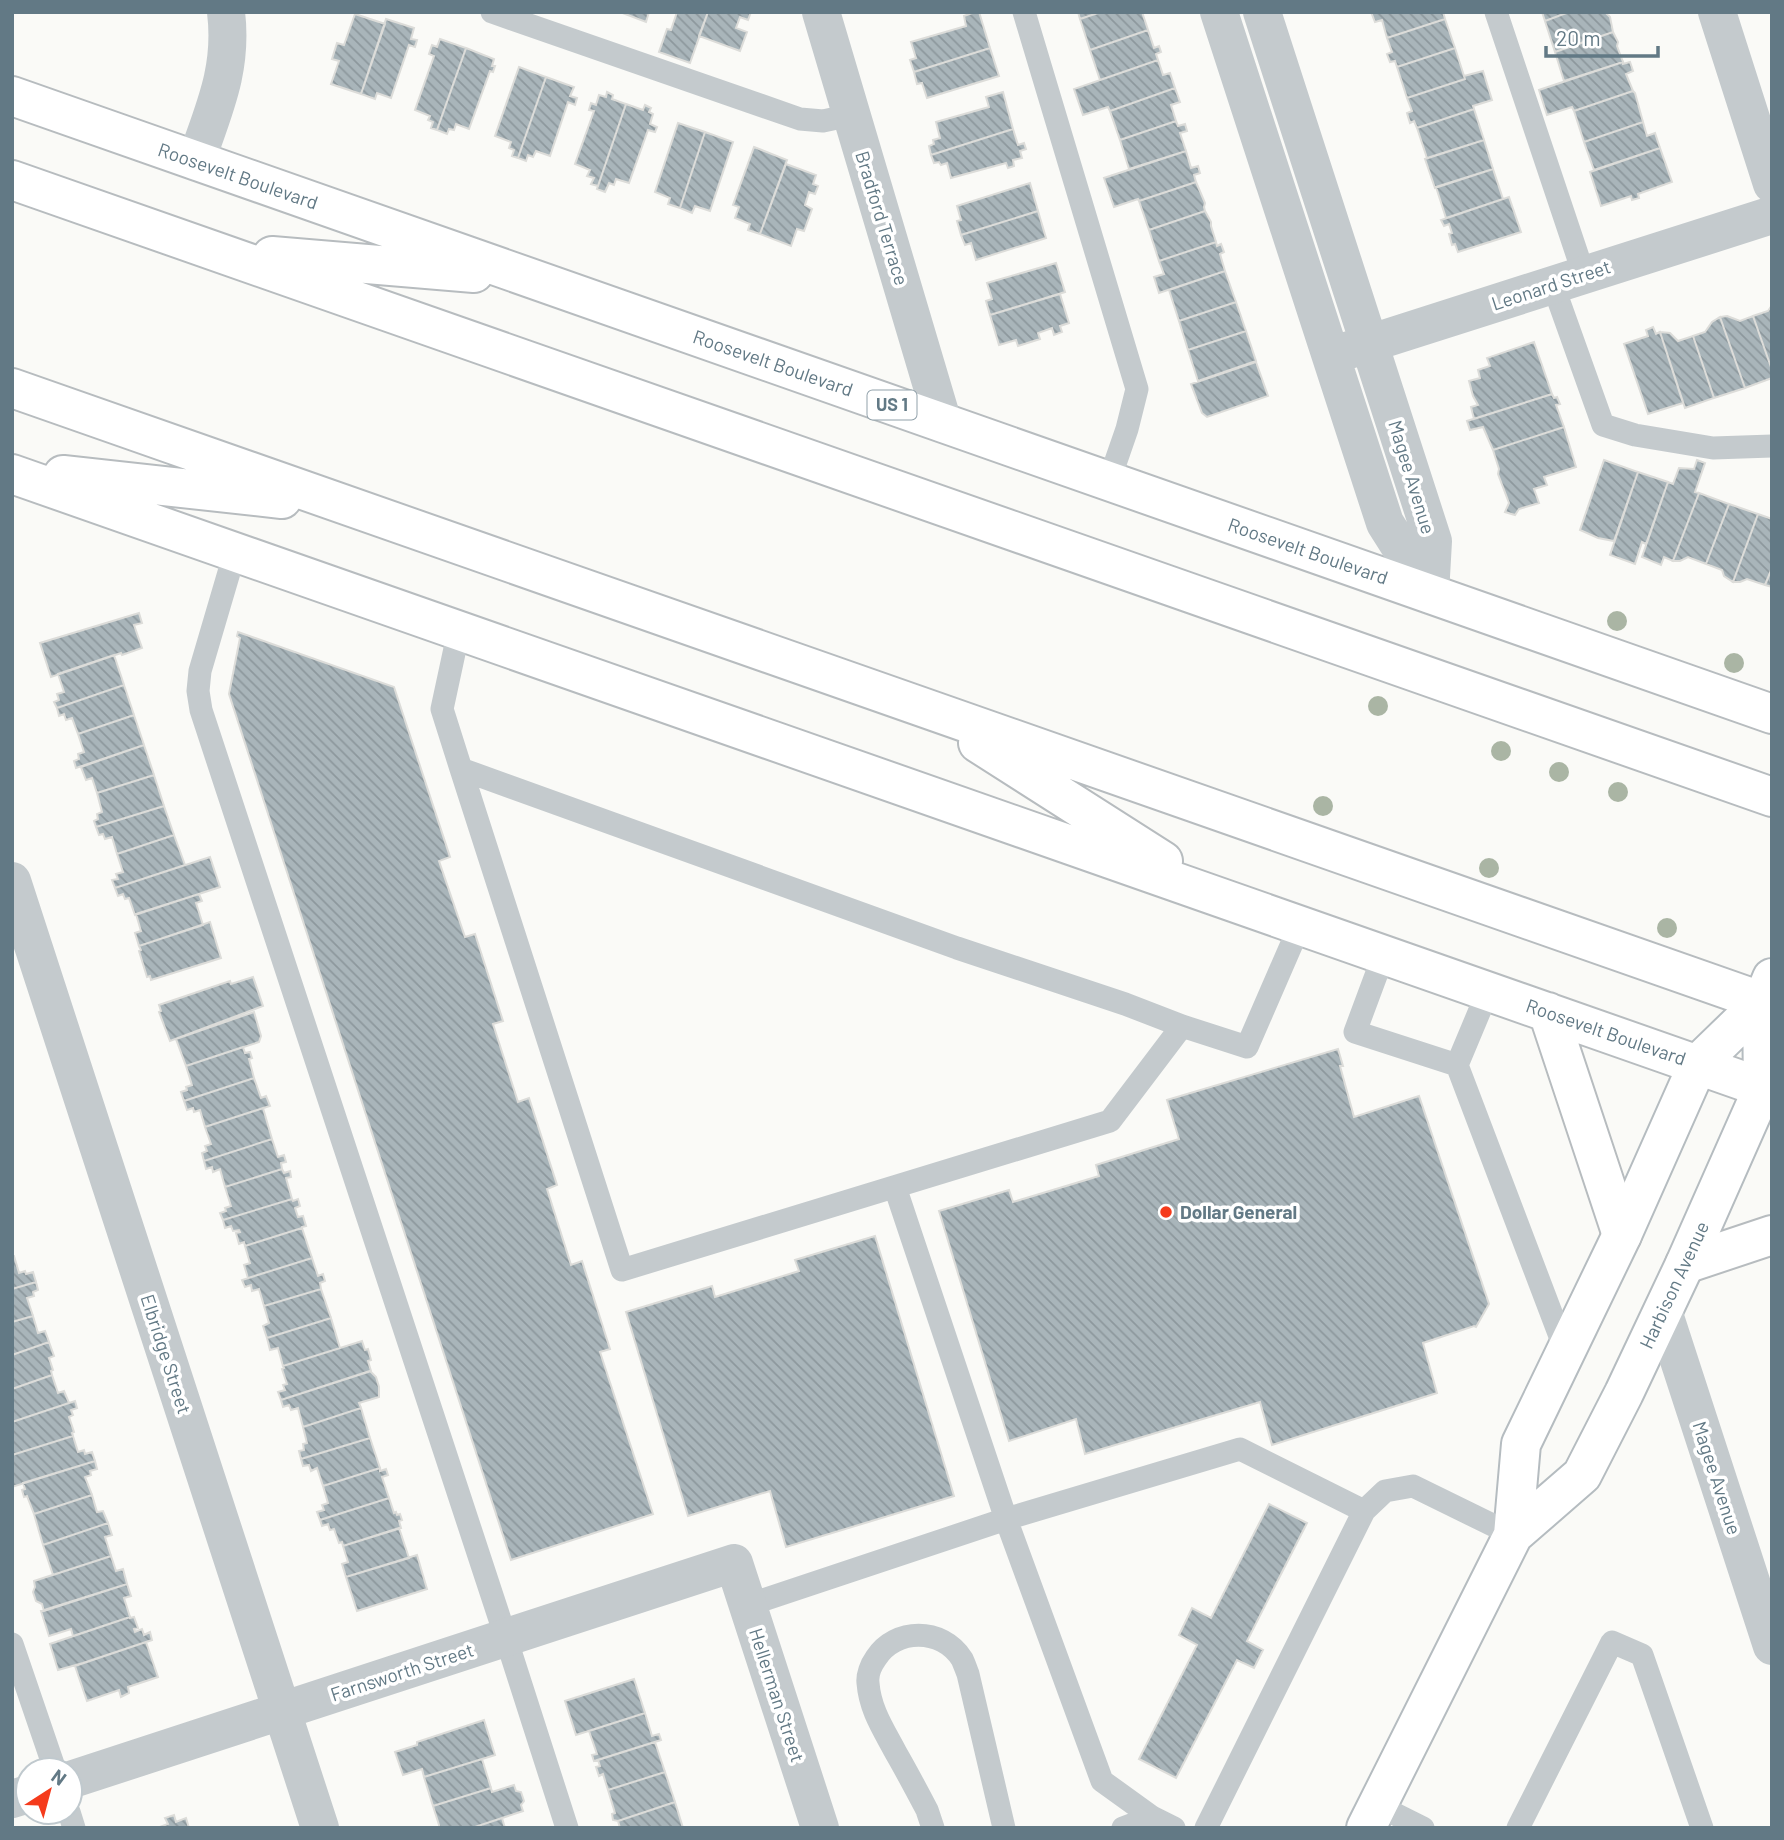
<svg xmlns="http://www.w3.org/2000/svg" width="1784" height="1840" viewBox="0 0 1784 1840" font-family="Barlow,sans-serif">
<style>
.building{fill:url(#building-back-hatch);stroke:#dcdcd9;stroke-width:2}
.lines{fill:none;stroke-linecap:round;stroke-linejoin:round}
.primary-casing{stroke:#b5bcc0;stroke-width:42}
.trunk-casing{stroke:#b7bcbf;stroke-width:42}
.service{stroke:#c4cacd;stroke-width:23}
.minor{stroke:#c4cacd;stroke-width:38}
.primary{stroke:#fff;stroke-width:38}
.trunk{stroke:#fff;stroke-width:38}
.tree{fill:#aab5a4}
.poi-dot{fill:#f53b1c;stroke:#fff;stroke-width:2.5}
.labels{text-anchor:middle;stroke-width:7;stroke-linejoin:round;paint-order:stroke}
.shield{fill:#fff;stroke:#91a1aa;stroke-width:2}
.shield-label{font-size:18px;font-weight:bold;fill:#627985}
.street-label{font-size:19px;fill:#627985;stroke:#fff}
.poi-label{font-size:19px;font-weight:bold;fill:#627985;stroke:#fff;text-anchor:start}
</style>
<defs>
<pattern id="building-back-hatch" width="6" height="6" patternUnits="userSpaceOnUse" patternTransform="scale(1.75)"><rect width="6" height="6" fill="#a9b5ba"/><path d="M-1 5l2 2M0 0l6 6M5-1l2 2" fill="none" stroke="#8d989d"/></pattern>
</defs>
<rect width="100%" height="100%" fill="#fafaf7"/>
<path class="building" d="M620,12H649L646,22Z
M677,12H708L690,63L659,52L667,29L671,30Z
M708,12H751L748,20L740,17L736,28L747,32L740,51L699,36Z
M975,12H979L990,48L914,72L910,60L916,58L911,42L966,26L964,16Z
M1078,12H1101L1080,19Z
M1101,12H1142L1148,30L1090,50L1080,19Z
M1371,12H1443L1445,19L1387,38L1382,20L1375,22Z
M1542,12H1569L1545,21Z
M1569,12H1612L1607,14L1610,17L1613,32L1555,52L1545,21Z
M355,14L385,24L361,94L331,84L339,61L332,59L337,43L344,45Z
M386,19L414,28L411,39L417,40L415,47L409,45L391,98L377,93L375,99L361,94Z
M1445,19L1455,48L1397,67L1395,61L1390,62L1387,54L1392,52L1387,38Z
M1148,30L1154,48L1159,46L1161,52L1156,54L1158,60L1100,80L1090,50Z
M1613,32L1618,42L1617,46L1623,62L1564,81L1555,52Z
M440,39L466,48L437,130L431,128L433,122L428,120L430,116L415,110L434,56L429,54L432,45L437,47Z
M466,48L494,59L492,66H495L493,72L490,71L469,129L456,124L454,130L449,129L447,134L437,130Z
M990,48L999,76L927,98L922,83L917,84L914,72Z
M1455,48L1465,79L1407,98L1397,67Z
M1158,60L1163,75L1170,73L1175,88L1110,111L1108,107L1083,115L1074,89Z
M1623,62V64L1630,62L1633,71L1626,74L1633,91L1574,111L1572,107L1547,115L1539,90Z
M519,67L546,77L518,158L512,156L514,150L509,148L511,142L495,136Z
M1483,71L1492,100L1473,106L1474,109L1417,128L1414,121L1410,123L1407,113L1412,111L1407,98L1465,79L1464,76Z
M546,77L574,87L570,96L577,98L575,105L568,102L550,156L536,151L533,157L528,155L526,161L518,158Z
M1175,88L1180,102L1171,105L1176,121L1120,140L1110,111Z
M1633,91L1635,93L1643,122L1584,142L1574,111Z
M607,92L613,95L612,99L626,104L598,186L591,184L594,178L587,176L590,170L575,164L594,111L589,110L591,103L596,105L599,95L606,97Z
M1003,92L1013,129L931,155L929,146L934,144L933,140L940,138L936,122L989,107L986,97Z
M626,104L643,110L645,105L651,108L649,112L653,114L650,124L657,127L655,132L648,130L629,183L616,179L614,185L609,183L605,192L597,189Z
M1474,109L1484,140L1427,158L1417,128Z
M1176,121L1178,126L1185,124L1187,131L1180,133L1186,151L1129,169L1120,140Z
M1643,122L1647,136L1655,133L1660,148L1594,170L1584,142Z
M678,123L705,132L680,208L668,204L670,198L655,192Z
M1013,129L1018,145L1024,143L1026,149L1020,151L1022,158L1013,160L1014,166L1008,168L1006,163L951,178L947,163L941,165L939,162L934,163L931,155Z
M705,132L733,142L710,211L695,206L692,213L680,208Z
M1484,140L1493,169L1435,188L1425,159Z
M754,147L787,160L760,234L748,230L750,224L735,218L739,207L733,205Z
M1660,148L1672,182L1638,194L1639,198L1632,200L1631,196L1601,206L1590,172Z
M1186,151L1191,168L1198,166L1200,173L1194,175L1196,182L1139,201L1138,199L1114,207L1104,178Z
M786,164L816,175L813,184L818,186L815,194L809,192L805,205L812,209L804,231L797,229L791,246L760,234Z
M1493,169L1503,199L1446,218L1436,187Z
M1196,182L1205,203L1204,207L1205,211L1149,230L1139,201Z
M1030,183L1038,211L961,235L957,221L961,220L957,206Z
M1509,197L1521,232L1458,252L1455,244L1452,245L1449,234L1452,233L1449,224L1444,226L1441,220Z
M1038,211L1046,238L976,260L971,243L965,245L961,235Z
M1205,211L1211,222V226L1216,242L1159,261L1149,230Z
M1216,242L1217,246L1221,244L1224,252L1220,254L1225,271L1159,293L1154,277L1164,274L1159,261Z
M1056,263L1065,292L990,315L986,301L992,299L987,283Z
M1225,271L1236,302L1179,321L1169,290Z
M1060,294L1069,323L1060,326L1062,332L1054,335L1052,328L1038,333L1040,339L1018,346L1016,340L999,345L990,315Z
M1236,302L1246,331L1188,350L1179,321Z
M1772,305V370L1753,316L1768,311Z
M1727,316L1740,321L1753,316L1772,370V378L1745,388L1720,317Z
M1720,317L1745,388L1714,398L1693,336L1705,332L1712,322Z
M1653,327L1656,334L1660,332L1683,403L1648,414L1624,344L1648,336L1646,330Z
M1246,331L1256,361L1198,381L1188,350Z
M1660,332L1670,333L1678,341L1693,336L1714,398L1685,408Z
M1534,342L1552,394L1474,419L1471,407L1478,405L1473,396L1469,381L1480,378L1478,370L1490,366L1487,358Z
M1256,362L1268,396L1207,417L1202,413L1191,384Z
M1552,394L1554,398L1557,397L1560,404L1556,405L1564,427L1493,450L1483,427L1470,430L1467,421Z
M1564,427L1576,467L1544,477L1547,485L1534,489L1539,503L1519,509L1515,515L1505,512L1509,503L1498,474L1499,469L1493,450Z
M1604,460L1638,472L1614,541L1598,538L1580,530Z
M1697,460L1705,463L1695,492L1699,493L1673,561L1664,557L1661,565L1642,557L1668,482L1673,484L1679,468L1694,469Z
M1638,472L1668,482L1646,544L1642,542L1635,564L1610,555Z
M1699,493L1729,504L1706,564L1688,557L1680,561H1673Z
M1729,504L1758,514L1733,582L1724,576L1722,570L1706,564Z
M1758,514L1772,519V568L1765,585L1747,579L1740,582H1733Z
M1772,568V587L1765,585Z
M139,613L142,623L134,625L142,648L122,655L121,653L51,677L40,643Z
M238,632L394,687L450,857L439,861L465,937L475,934L503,1021L493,1024L518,1102L529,1098L557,1185L547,1189L571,1265L582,1261L610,1349L600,1352L653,1514L511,1560L229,694L240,638L237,636Z
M114,655L124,685L57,708L54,702L59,700L57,694L64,692L58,674Z
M124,685L134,715L78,734L72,718L66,720L64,714L59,716L57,708Z
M134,715L144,745L76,768L74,761L79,759L78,754L84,752L78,734Z
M144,745L154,775L97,793L92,778L86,780L81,767Z
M154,775L164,806L96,827L94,821L98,819L97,814L102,812L97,793Z
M164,806L174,835L117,854L112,837L105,839L103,834L99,835L96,827Z
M174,835L185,865L115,888L112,880L118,879L116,874L123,872L117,854Z
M210,857L220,887L135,915L129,898L125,899L123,894L118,896L115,888Z
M199,894L202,901L196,903L203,925L139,946L135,933L141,931L136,914Z
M210,922L221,958L151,980L150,976L147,977L139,951L141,950L139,946Z
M253,977L263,1006L170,1041L159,1012L161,1011L159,1005L230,981L231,984Z
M254,1012L261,1036L259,1042L186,1066L176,1039Z
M243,1047L245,1053L250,1052L252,1058L249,1059L254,1078L184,1101L181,1092L187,1090L186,1087L192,1085L186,1066Z
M1338,1049L1343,1066H1340L1354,1117L1419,1096L1489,1304L1476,1327L1474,1326L1423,1343L1437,1393L1272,1445L1260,1402L1085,1454L1076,1419L1009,1441L939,1211L1009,1190L1013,1202L1099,1176L1096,1165L1179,1139L1167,1100Z
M254,1078L261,1098L266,1096L270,1106L205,1127L200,1110L194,1112L193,1108L187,1110L184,1101Z
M263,1108L272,1139L204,1161L202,1153L207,1151L205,1146L211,1144L205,1127Z
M272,1139L278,1157L284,1155L286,1162L281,1163L282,1169L225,1187L220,1169L213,1172L212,1167L206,1169L204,1161Z
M282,1169L284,1173L290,1171L291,1177L286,1178L292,1199L223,1220L220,1213L226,1211L225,1208L231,1206L225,1187Z
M292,1199L293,1201L298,1199L300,1206L295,1208L298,1217L303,1216L306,1226L302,1227V1228L245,1246L244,1242L239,1244L236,1233L240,1232L239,1230L233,1231L231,1226L225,1228L223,1220Z
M302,1228L312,1258L248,1278L244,1265L250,1263L245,1246Z
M875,1236L954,1496L786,1547L770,1491L688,1516L626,1312L712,1286L715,1297L799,1271L795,1260Z
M12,1256H14L19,1273L25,1271L26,1274L33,1272L36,1282L12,1289Z
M312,1258L318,1276L323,1274L325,1281L320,1283L321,1289L264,1306L259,1289L252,1291L251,1285L245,1287L242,1280Z
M36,1282L38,1290L33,1292L34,1296L27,1298L33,1316L12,1322V1289Z
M321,1289L331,1318L267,1338L263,1326L269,1323L264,1306Z
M33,1316L38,1333L45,1331L49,1342L12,1355V1322Z
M331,1318L340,1348L283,1366L278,1348L270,1350L267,1338Z
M362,1341L365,1350L368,1349L371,1360L368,1361L371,1371L281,1400L278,1392L285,1390L283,1385L287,1384L282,1369L284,1368L283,1366Z
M49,1342L54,1356L49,1358L53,1370L51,1371L52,1375L12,1389V1355Z
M370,1371L376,1377L379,1387V1397L359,1403L361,1408L303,1427L298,1408L291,1410L289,1405L283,1407L281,1400Z
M52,1375L58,1393L64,1391L69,1403L12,1422V1389Z
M75,1401L77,1408L71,1410L73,1415L69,1417L74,1432L72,1433L73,1436L12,1455V1422Z
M361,1408L370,1438L301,1459L299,1451L304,1450L303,1444L307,1443L303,1427Z
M73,1436L78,1452L84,1450L85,1454L92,1452L95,1461L12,1487V1455Z
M370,1438L380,1468L323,1486L317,1468L311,1471L309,1465L303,1466L301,1459Z
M95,1461L97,1469L90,1471L91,1475L85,1477L92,1495L34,1514L27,1496L24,1497L22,1490L25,1489L23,1483Z
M380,1468V1471L386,1469L388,1475L382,1477L389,1498L320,1520L317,1512L324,1510L322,1505L328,1503L323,1486Z
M92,1495L97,1512L103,1511L108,1523L43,1545L34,1514Z
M389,1498L394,1513L396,1512L397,1515L400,1514L402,1520L399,1521L401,1528L343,1546L342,1542L339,1543L334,1529L330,1530L328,1524L322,1526L320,1520Z
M1269,1504L1307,1523L1247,1641L1263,1650L1254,1668L1237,1660L1176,1778L1139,1759L1197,1645L1179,1635L1192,1608L1211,1618Z
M108,1523L112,1535L105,1537L111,1556L53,1575L43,1545Z
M399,1528L409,1558L346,1577L342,1564L348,1562L343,1546Z
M417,1555L427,1589L357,1611L346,1577Z
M111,1556L116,1571L123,1569L127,1584L44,1611L42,1604L36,1601L33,1592L35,1587L34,1581Z
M127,1584L131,1596L124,1598L130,1617L73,1636L71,1629L49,1636L41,1611Z
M130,1617V1618L134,1617L138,1628L134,1629L135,1632L142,1629L144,1635L150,1632L152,1640L83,1663L58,1670L50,1644Z
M146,1642L158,1677L128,1687L129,1693L121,1697L119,1690L87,1701L75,1666Z
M634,1679L645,1713L576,1735L565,1701Z
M645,1713L652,1736L659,1734L661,1740L594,1761L592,1755L597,1754L589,1731Z
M484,1720L495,1755L424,1777L422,1769L403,1775L395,1752L417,1745V1742Z
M655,1742L665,1772L608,1790L603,1774L599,1776L596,1767L600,1766L598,1760Z
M482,1759L491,1788L433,1806L424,1777Z
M665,1772L675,1802L618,1821L613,1820L612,1814L615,1813L608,1790Z
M514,1785L516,1791L521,1792L524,1801L521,1805L523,1811L472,1828H440L433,1806L491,1788L492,1792Z
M675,1802L683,1828H620L618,1821Z
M174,1815L176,1822L186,1818L189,1828H157L168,1824L165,1818Z
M502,1818L505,1828H472Z"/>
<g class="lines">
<defs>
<path id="primary" d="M1513,1535L1582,1475L1624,1393L1685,1264L1763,1088L1762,1002
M1366,1828L1513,1535L1521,1444L1622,1235L1698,1064L1762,1002L1772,978"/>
<path id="trunk" d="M12,96L1772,714
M12,180L1772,797
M272,256L474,273
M12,388L1772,1005
M12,474L1772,1091
M63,475L282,499
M978,743L1163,861
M1548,1012L1622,1235
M1685,1264L1772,1235"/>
</defs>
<use href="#primary" class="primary-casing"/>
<use href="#trunk" class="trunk-casing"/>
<path class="service" d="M492,12L800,119L823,121L851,115
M1024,12L1137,389L1127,429L1109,481
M1496,12L1584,275
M1553,285L1603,425L1635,435L1713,448L1772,446
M235,552L200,671L198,691L201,710L506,1638L567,1828
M459,630L442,709L461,769L622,1270L1110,1121L1182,1026L1125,1004L957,948L461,769
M1384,954L1355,1032L1457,1065
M1488,991L1457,1065L1566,1352
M1182,1026L1247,1047L1300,925
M1364,1511L1385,1491L1413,1486L1513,1535
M748,1605L1006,1519L895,1187
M12,1644L55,1770
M1377,1805L1423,1828
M69,1812L74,1828
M933,1828L927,1810C917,1791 907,1772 896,1753C884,1730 870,1710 868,1683C867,1675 871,1665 876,1658C895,1628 942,1627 962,1659C964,1663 966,1669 968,1674L1004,1828
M1123,1828L1152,1817
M1174,1828L1152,1817L1102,1781L1006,1519L1240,1449L1364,1511L1206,1828
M1518,1828L1612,1642L1642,1655L1702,1828"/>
<path class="minor" d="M821,12L943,423
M1219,12L1385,523L1430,594
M1262,12L1433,541L1430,594
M1717,12L1772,184
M196,161C214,109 233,69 226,12
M1346,351L1772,215
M12,881L320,1828
M1663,1311L1772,1646
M70,1780L734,1563L820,1828
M12,1799L28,1794"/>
<use href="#primary" class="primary"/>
<use href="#trunk" class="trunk"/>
</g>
<g class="tree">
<circle cx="1617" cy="621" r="10"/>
<circle cx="1734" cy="663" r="10"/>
<circle cx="1378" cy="706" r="10"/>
<circle cx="1501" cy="751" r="10"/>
<circle cx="1559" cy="772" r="10"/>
<circle cx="1618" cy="792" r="10"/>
<circle cx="1323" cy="806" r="10"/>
<circle cx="1489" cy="868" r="10"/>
<circle cx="1667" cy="928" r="10"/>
</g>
<circle class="poi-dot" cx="1166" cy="1212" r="7"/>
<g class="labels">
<rect class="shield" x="867.5" y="390.5" width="49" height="29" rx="5"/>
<g class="shield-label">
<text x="892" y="411">US 1</text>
</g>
<g class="street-label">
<text transform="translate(238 176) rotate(19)" y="7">Roosevelt Boulevard</text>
<text transform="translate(882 218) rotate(73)" y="7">Bradford Terrace</text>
<text transform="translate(1551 285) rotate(-18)" y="7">Leonard Street</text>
<text transform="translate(773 363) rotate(19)" y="7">Roosevelt Boulevard</text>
<text transform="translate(1412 477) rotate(73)" y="7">Magee Avenue</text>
<text transform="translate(1308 551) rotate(19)" y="7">Roosevelt Boulevard</text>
<text transform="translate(1606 1032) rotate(19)" y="7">Roosevelt Boulevard</text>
<text transform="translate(1674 1285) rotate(-65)" y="7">Harbison Avenue</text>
<text transform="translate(166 1354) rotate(72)" y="7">Elbridge Street</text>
<text transform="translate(1717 1478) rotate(72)" y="7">Magee Avenue</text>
<text transform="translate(402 1672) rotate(-18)" y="7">Farnsworth Street</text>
<text transform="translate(777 1695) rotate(72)" y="7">Hellerman Street</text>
</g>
<g class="poi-label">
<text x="1180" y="1219">Dollar General</text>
</g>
</g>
<rect width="1784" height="1840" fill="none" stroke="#627985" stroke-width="28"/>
<g transform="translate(49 1791) rotate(36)"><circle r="33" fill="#ffffff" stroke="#c0c9ce" stroke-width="2"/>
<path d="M0-5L12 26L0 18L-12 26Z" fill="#f53b1c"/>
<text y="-10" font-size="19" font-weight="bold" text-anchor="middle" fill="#627985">N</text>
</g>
<path d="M1546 46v10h112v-10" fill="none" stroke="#627985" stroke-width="3.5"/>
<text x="1556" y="46" font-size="21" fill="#627985" stroke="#ffffff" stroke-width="5" paint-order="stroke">20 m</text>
</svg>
